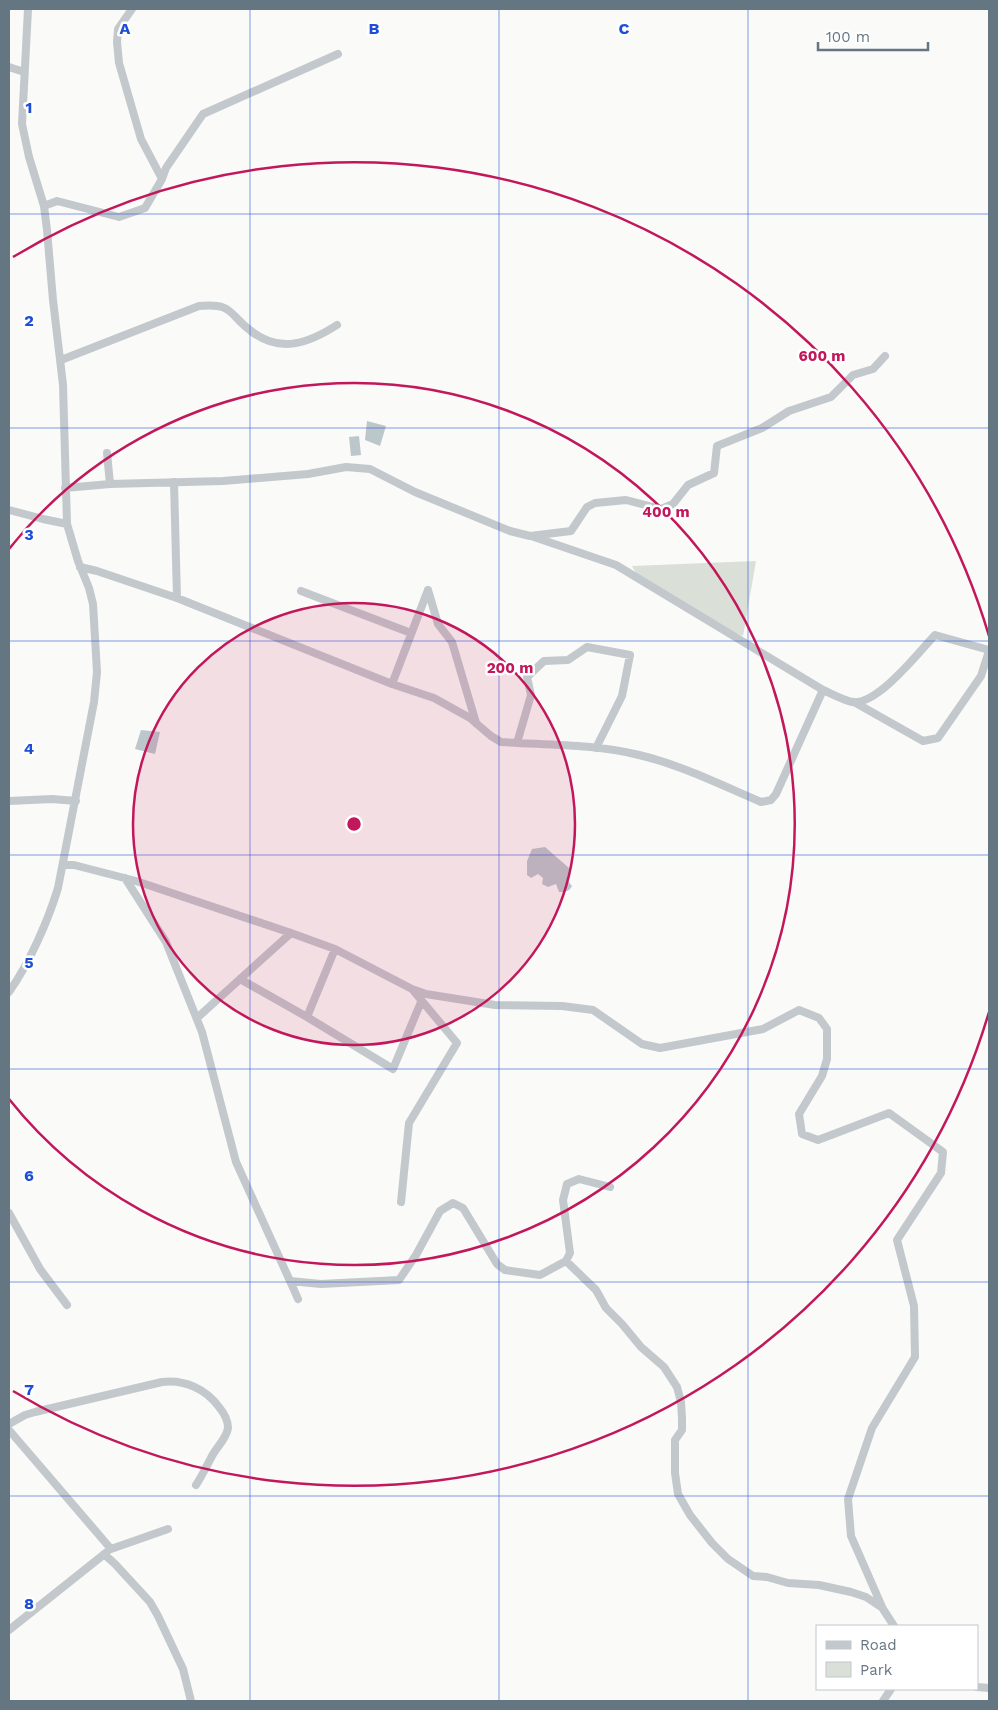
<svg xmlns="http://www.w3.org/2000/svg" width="998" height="1710" viewBox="0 0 998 1710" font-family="'Work Sans',sans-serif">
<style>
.green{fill:#dadfd7}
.water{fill:#bbc7cb}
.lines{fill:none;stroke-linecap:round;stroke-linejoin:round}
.street{stroke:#c3c8cc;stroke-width:8}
.grid{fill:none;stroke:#1d4ed8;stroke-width:1;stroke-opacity:0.55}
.ring{fill:none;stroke:#c2185b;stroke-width:2.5}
.grid-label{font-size:16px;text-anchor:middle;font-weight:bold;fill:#1d4ed8;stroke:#fff;stroke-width:5;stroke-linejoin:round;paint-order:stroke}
.centre{fill:#c2185b;stroke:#fff;stroke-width:2.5}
.ring-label{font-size:15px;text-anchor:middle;font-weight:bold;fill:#c2185b;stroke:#fff;stroke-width:5;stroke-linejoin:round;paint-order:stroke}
</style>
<rect width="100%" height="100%" fill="#fafaf8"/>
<path class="green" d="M756,561L743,636L725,629L636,573L632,566Z"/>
<path class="water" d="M367,421L386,426L380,446L365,440Z
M359,436L361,455L351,456L349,437Z
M141,730L160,732L155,754L135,749Z
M545,847L569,868L568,881L572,886C569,892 565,892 559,892L556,884L548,887L542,884L543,878L538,874L531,878L527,875V861L532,849Z"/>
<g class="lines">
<path class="street" d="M9,67L24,72
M162,179L166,168L203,114L338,54
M44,206L57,201L119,217L145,208L162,179L141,139L119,63L117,42L118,29L132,9
M61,360L199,306C234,303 228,314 251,331C280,354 309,343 337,325
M107,453L110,484
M174,482L177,598
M65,488L110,484L223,481L308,474L346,467L370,469L415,492L510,531L530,536L571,531L587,507L595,503L626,500L661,509L673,504L688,485L714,473L717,446L762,428L789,411L831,397L853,375L873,369L885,356
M9,510L43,519L67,524
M534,537L616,565L823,690C832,694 843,700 852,702C877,706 919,652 935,635L989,650
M80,567L97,571L177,598L392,684L434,698L470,718L491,736L501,742C547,745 594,744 639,755C681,765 721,785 761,802L771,800L776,794L823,690
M428,590L438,624L452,642L476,723
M301,591L411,633
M392,684L428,590
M854,702L923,741L938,738L981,676L989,651
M517,743L531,695L527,677L544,661L568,660L587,647L630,655L622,696L596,748
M9,801L52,799L76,801
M63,865H74L136,881L291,933L335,949L412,989L426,994L495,1005L562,1006L593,1010L642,1044L660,1048L763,1029L799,1010L819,1018L827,1029V1059L822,1076L799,1114L802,1134L818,1140L889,1113L943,1152L941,1173L897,1240L914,1306L915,1357L872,1428L848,1499L851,1536L883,1609L894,1626
M125,878L166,942L202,1032L236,1162L290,1281L321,1284L399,1280L416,1255L440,1211L453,1203L463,1208L497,1264L505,1270L540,1275L566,1261L570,1253L563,1200L567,1184L579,1179L610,1187
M240,979L307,1017L335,949
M9,992C29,964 48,921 58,888L94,702L97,672L93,604L89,588L78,561L67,524L63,385L53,300L47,230L44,206L29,157L22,124L28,9
M307,1017L393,1069L421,1002
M197,1018L291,933
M401,1202L409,1123L457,1043L412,989
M9,1213L40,1269L67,1305
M566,1261L596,1290L606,1308L622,1324L641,1347L664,1367L677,1387L681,1402L682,1418V1430L675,1440V1473L678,1494L690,1515L712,1543L728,1559L753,1576L767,1577L788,1583L819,1585L851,1592L866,1597L881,1607
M290,1281L298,1299
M9,1424L25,1415L35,1412L162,1382C184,1379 206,1389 219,1407C224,1413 228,1420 228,1428C226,1440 216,1447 211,1458C206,1467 202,1476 196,1485
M9,1430L111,1549L168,1529
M104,1554L115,1564L150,1602L158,1616L183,1669L191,1701
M9,1630L107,1552
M977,1687L989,1688
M883,1701L891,1689"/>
</g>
<path class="grid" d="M250,9V1701M499,9V1701M748,9V1701M9,214H989M9,428H989M9,641H989M9,855H989M9,1069H989M9,1282H989M9,1496H989"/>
<circle cx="354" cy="824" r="221" fill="#c2185b" fill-opacity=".12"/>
<g class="ring">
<circle cx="354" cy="824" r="221"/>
<path d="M9 549A441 441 0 1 1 9 1099"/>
<path d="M989 1012A662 662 0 0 1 13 1391M13 257A662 662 0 0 1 989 636"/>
</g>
<g class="grid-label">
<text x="125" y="34">A</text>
<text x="374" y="34">B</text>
<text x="624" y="34">C</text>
<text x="29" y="113">1</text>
<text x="29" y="326">2</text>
<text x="29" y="540">3</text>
<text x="29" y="754">4</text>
<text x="29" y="968">5</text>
<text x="29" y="1181">6</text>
<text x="29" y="1395">7</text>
<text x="29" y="1609">8</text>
</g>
<circle cx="354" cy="824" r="8" class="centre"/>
<g class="ring-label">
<text x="822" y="361">600 m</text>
<text x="666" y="517">400 m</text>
<text x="510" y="673">200 m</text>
</g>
<rect width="998" height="1710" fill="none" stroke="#657683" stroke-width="20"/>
<rect x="816" y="1625" width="162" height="65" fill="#ffffff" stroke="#c1c8cd"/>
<rect x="826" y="1641" width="25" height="8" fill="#c3c8cc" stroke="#c1c8cd"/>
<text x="860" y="1650" font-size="15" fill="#657683">Road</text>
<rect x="826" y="1662" width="25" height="15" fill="#dadfd7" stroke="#c1c8cd"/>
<text x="860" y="1675" font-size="15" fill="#657683">Park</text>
<path d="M818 42v8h110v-8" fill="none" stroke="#657683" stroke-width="2.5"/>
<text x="826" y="42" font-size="15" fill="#657683" stroke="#ffffff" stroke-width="4" paint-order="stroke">100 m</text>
</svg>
